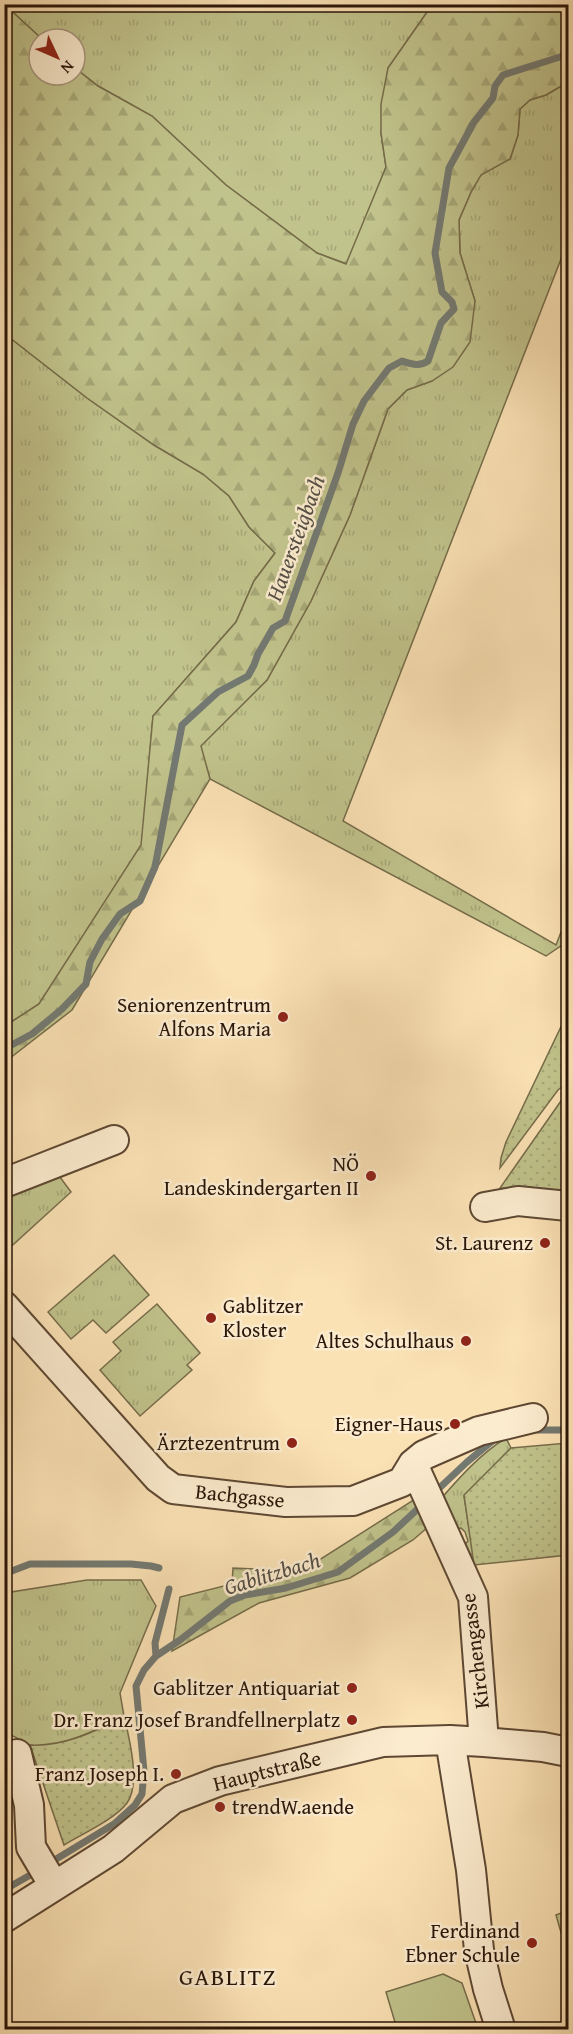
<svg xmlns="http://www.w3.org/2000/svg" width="573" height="2034" viewBox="0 0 573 2034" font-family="'Gentium Book Plus',serif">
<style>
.grass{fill:url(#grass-tufts);stroke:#766c4a;stroke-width:1.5}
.forest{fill:url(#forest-firs);stroke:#766c4a;stroke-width:1.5}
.park{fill:#c1c38c;stroke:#766c4a;stroke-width:1.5}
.garden{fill:url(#garden-dots);stroke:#766c4a;stroke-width:1.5}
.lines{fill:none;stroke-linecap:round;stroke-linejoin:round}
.stream{stroke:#737972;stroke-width:7}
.minor-casing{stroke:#5e4833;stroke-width:32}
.minor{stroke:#fceccf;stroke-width:28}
.poi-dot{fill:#8f2418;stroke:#fceccf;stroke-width:2}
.labels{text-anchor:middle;stroke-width:5;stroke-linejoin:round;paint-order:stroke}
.poi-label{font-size:21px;fill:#2a1508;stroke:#fceccf;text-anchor:end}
.street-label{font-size:21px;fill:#2a1508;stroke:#fceccf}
.water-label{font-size:22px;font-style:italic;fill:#544f46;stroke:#fceccf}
.quarter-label{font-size:24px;letter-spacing:1.5px;fill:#2a1508;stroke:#fceccf}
</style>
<defs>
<pattern id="grass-tufts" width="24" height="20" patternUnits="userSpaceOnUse" patternTransform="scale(1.5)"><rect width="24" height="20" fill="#c1c38c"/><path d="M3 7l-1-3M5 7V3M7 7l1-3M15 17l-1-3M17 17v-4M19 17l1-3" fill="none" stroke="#a6a777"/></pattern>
<pattern id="forest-firs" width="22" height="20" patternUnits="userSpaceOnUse" patternTransform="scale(1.5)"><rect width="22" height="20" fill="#c1c38c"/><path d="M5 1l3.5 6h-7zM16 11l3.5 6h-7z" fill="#a6a777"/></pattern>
<pattern id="garden-dots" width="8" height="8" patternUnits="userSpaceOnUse" patternTransform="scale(1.5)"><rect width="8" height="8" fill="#c1c38c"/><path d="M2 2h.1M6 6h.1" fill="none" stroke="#a6a777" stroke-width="1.8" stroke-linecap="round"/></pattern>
</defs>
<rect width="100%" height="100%" fill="#fbe2b5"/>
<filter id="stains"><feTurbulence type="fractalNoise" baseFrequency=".00333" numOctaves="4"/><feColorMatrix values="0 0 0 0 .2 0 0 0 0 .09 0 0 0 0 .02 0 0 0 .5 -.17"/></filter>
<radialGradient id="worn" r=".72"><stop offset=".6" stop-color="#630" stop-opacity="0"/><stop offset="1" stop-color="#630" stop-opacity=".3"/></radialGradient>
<path class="grass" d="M5,5H432L388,68L381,133L386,167L347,264L317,253L226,185L152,116L98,86L75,68V39H42Z
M568,82V241L343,821L556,945L568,914V941L546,956L210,779L200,746L267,680L311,601L350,515L388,409L407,390L432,381L475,301L460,253L459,220L471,192L481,174L510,159L518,135L520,109L530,100L546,95Z
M5,334L87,398L154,445L203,474L229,496L249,527L275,553L254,581L236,622L153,716L142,845L39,1004L5,1026Z
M54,1169L71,1192L5,1252V1192Z
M114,1255L149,1295L106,1333L93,1320L71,1339L48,1312Z
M157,1304L200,1353L187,1365L192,1370L140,1416L100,1370L121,1351L113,1342Z
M506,1438L511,1448L464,1496L473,1554L464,1555L461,1548L468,1541L465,1532L461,1528L451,1530L439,1501C459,1478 480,1454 506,1438Z
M87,1580H141L156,1606L120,1693L124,1716C104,1727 54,1751 30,1745C21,1742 15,1734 5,1734V1593Z"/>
<path class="forest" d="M5,5L42,39H39V75H75V68L98,86L152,116L226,185L317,253L346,264L386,167L381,133V104L388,68L432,5H568V82L546,95L530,100L520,109L518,135L510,159L481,175L471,192L459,220L460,253L475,301L470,342L453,367L432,381L407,390L388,409L350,515L311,601L267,680L201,746L210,779L72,1010L5,1062V1026L39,1004L141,845L153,716L236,622L254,581L275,553L249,527L229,496L203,474L154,445L87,398L5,334Z
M415,1499L428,1527L413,1540L350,1578L259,1603L172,1651L180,1597L232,1584L233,1568L302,1571Z"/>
<path class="park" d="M568,1900V1957L556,1915L564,1912Z
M443,1974L462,1983L478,2029H397L386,1992Z"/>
<path class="garden" d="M568,1012V1086L564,1085L558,1090L500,1168L501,1158L506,1142Z
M568,1091V1194L500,1188Z
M568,1443V1555L474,1565L464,1495L511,1448Z
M124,1716C129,1737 141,1784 127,1803C114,1820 82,1834 64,1845L30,1745C63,1747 96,1732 124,1716Z"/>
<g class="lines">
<path class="stream" d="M4,1049L32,1034L62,1009L86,984L90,962L102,939L120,914L140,901L155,867L182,725L218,692L248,676L254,665L258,654L273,628L285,621L338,473L353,424L364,401L389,368L402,361C412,364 419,367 428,361L441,323L454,309L452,302L442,292L435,253L449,168L474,122L493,98L495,86L503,75L563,56L568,50
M532,1430H568
M433,1494L467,1462L496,1438
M4,1574L30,1564H131L151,1566L159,1568
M156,1656L155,1643L169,1589
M48,1864L114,1824L135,1805L142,1794L144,1771L136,1686L144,1670L156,1656L180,1640L230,1601L245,1595L286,1588L338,1572L393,1532L423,1504
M4,1890L39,1870"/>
<defs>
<path id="minor" d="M4,1183L114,1140
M485,1207L518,1201L568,1206
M4,1306L158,1478L173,1489L286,1502L353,1501L402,1482L413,1464L424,1455L479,1431L533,1418
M413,1464L473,1597L484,1742
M450,1740L471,1870L479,1950L488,1989L501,2030
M17,1754L29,1805L31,1847L54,1886
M4,1918L113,1849L173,1799L220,1781L383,1742L450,1740L484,1742L543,1747L568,1752"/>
</defs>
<use href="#minor" class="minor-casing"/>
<use href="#minor" class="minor"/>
</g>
<g class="poi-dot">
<circle cx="283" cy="1017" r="6"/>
<circle cx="371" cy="1176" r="6"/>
<circle cx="545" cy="1243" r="6"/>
<circle cx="211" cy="1318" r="6"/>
<circle cx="466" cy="1341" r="6"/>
<circle cx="455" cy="1424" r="6"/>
<circle cx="292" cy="1443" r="6"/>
<circle cx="352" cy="1688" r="6"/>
<circle cx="352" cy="1720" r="6"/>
<circle cx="176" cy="1774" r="6"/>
<circle cx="220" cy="1807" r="6"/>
<circle cx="532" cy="1943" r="6"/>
</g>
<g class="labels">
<g class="poi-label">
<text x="271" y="1012">Seniorenzentrum<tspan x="271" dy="24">Alfons Maria</tspan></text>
<text x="359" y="1171">NÖ<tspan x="359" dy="24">Landeskindergarten II</tspan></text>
<text x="533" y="1250">St. Laurenz</text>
<text x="223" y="1313" text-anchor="start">Gablitzer<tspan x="223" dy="24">Kloster</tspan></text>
<text x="454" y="1348">Altes Schulhaus</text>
<text x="443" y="1431">Eigner-Haus</text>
<text x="280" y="1450">Ärztezentrum</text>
<text x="340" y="1695">Gablitzer Antiquariat</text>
<text x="340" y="1727">Dr. Franz Josef Brandfellnerplatz</text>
<text x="164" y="1781">Franz Joseph I.</text>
<text x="232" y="1814" text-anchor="start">trendW.aende</text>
<text x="520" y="1938">Ferdinand<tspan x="520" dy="24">Ebner Schule</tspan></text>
</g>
<g class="street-label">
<text transform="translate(240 1496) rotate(6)" y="7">Bachgasse</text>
<text transform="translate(475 1651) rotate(-97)" y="7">Kirchengasse</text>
<text transform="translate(267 1771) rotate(-14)" y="7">Hauptstraße</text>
</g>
<g class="water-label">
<text transform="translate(295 538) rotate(-70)" y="8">Hauersteigbach</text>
<text transform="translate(272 1573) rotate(-17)" y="8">Gablitzbach</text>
</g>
<g class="quarter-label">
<text x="228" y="1985">GABLITZ</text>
</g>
</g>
<rect width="573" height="2034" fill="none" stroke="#fbe2b5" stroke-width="24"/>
<rect x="6" y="6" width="561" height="2022" fill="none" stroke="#2a1508" stroke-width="3"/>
<rect x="12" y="12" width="549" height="2010" fill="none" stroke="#2a1508" stroke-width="1.5"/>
<g transform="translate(57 57) rotate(134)"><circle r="28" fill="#fceccf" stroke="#a8967f" stroke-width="1.5"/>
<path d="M0-4.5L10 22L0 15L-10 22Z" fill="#8f2418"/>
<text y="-9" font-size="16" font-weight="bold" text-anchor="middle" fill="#2a1508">N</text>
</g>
<rect width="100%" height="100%" filter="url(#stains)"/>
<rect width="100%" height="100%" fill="url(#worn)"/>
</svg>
